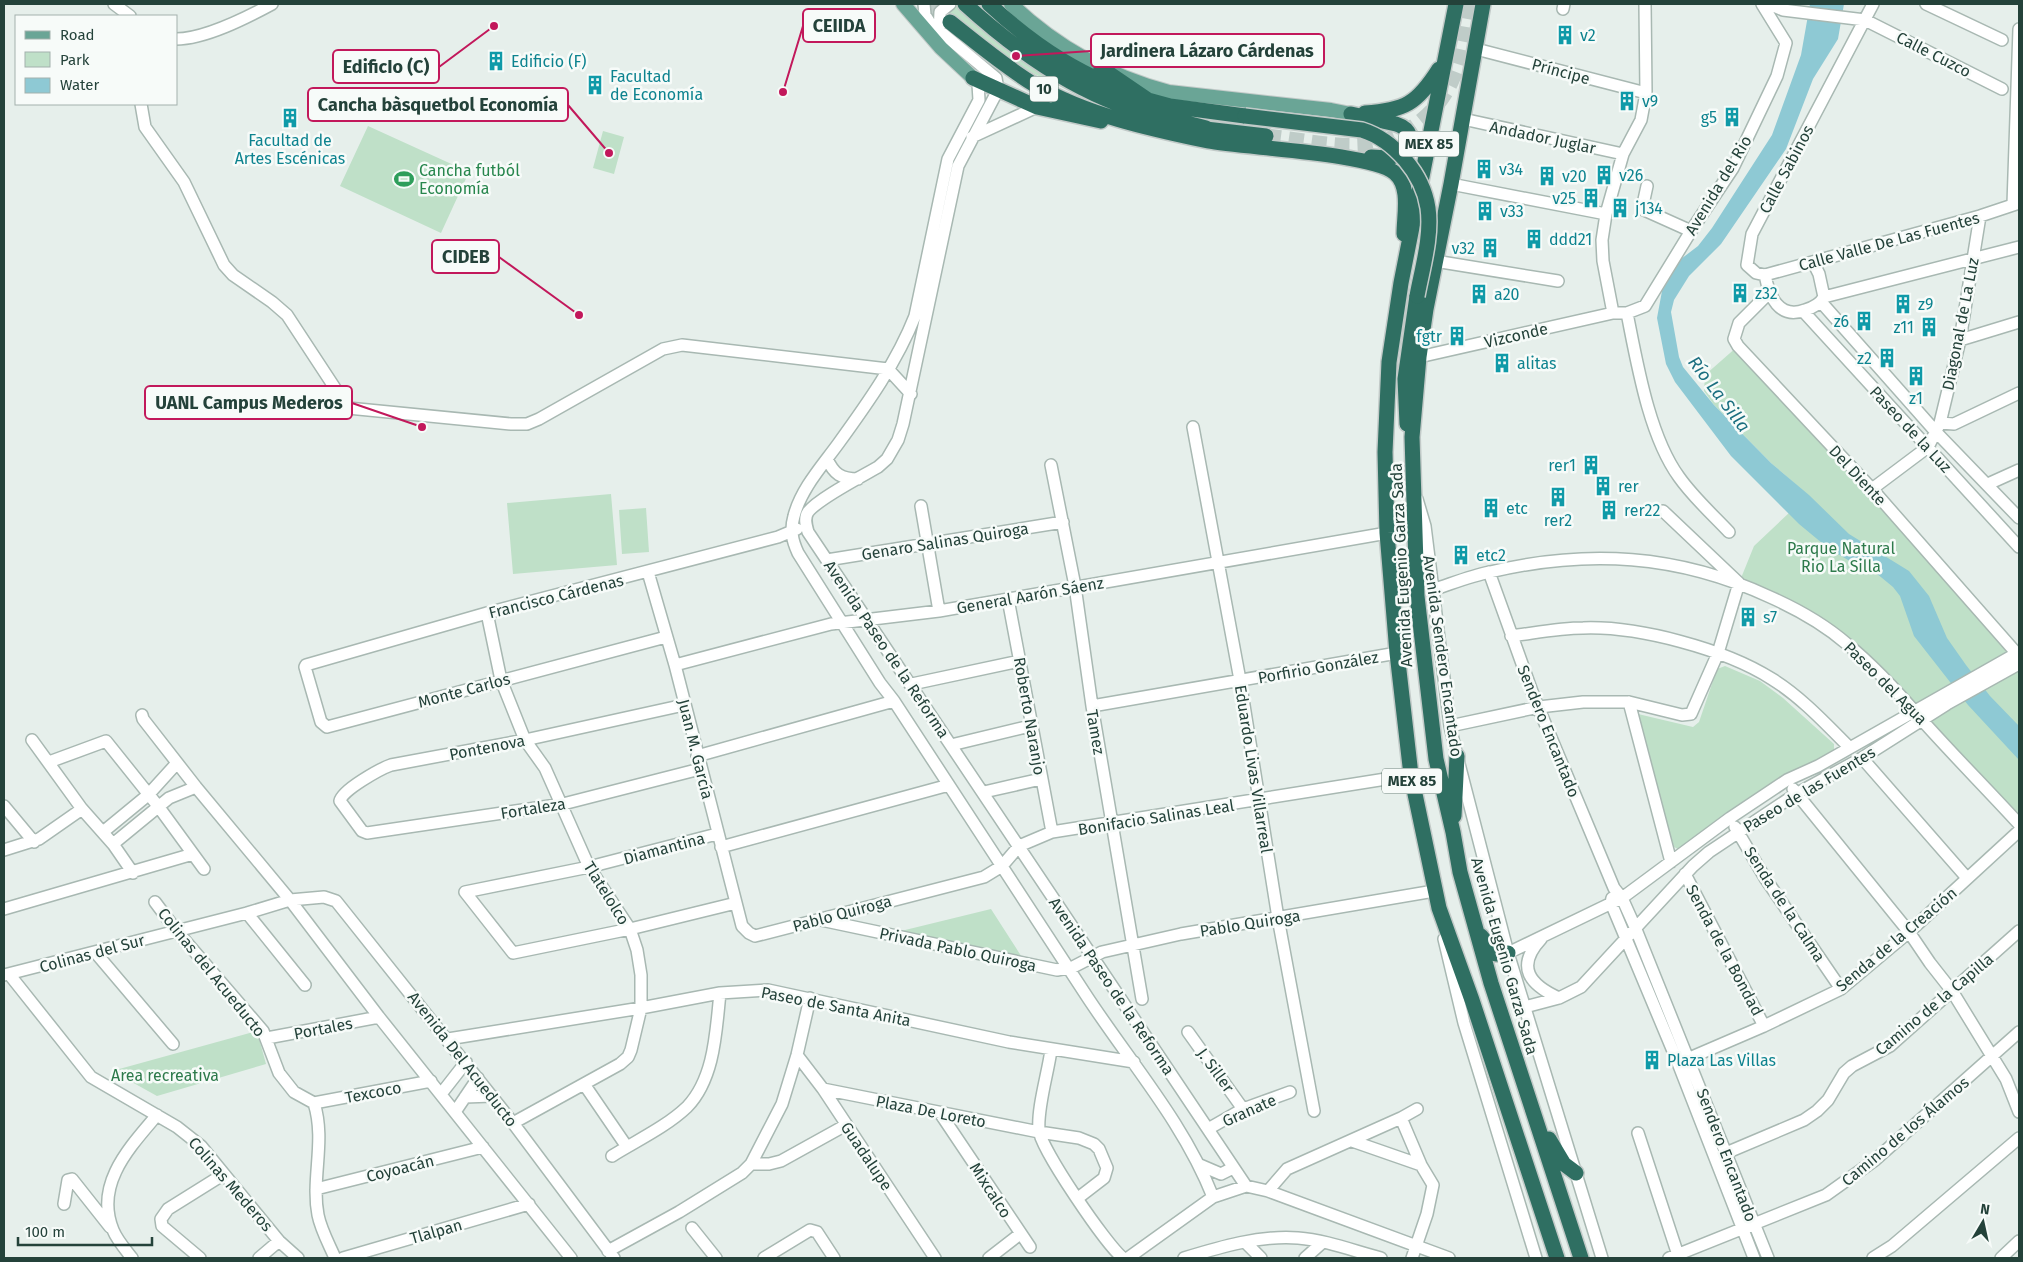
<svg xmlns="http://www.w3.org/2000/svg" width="2023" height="1262" viewBox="0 0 2023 1262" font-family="'Fira Sans',sans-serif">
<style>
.green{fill:#bfe0c8}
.water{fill:#8ec9d4}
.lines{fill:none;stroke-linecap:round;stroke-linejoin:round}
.highway-tunnel{stroke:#bfccc8;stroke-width:15;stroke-dasharray:15 8;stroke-linecap:butt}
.minor-casing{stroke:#a8b8b2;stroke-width:14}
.major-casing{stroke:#c2cac8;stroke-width:16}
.highway-casing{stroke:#c2cac8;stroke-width:18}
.minor{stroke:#fff;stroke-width:11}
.major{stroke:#6aa596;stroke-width:14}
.highway{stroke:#2f6f62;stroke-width:15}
.highway-bridge-casing{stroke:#c2cac8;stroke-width:18;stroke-linecap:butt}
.highway-bridge{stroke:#2f6f62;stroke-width:15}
.labels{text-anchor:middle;stroke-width:5;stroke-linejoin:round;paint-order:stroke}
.shield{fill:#f7fbf9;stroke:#637a73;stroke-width:1}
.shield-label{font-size:15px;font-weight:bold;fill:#24423a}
.culture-label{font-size:16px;fill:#0d838f;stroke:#f7fbf9;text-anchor:start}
.street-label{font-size:16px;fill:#24423a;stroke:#f7fbf9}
.leisure-label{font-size:16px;fill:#27864d;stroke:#f7fbf9;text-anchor:start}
.park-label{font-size:16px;fill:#2d7a4b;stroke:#f7fbf9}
.water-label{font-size:18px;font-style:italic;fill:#1c6f80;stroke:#f7fbf9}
.leader{fill:none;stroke:#c2185b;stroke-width:2}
.callout-dot{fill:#c2185b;stroke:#f7fbf9;stroke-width:2}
.callout{fill:#f7fbf9;stroke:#c2185b;stroke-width:2}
.callout-label{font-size:18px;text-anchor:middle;font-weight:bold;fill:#24423a}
</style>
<rect width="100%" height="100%" fill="#e6efeb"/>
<path class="green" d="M938,4H970L1016,46L1140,115L1086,99L1016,65Z
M368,126L469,172L441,233L340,186Z
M603,131L624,137L614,174L593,168Z
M1738,346L2019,660V824L1846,642L1739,583L1754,546L1808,495L1771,463L1714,405L1704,391L1705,375Z
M611,494L617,565L513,574L507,503Z
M646,508L649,552L622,554L619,510Z
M1725,666L1760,681L1783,698L1834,744V751L1772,784L1680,850L1674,847L1635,720L1638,714L1693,727L1699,722L1717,669Z
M991,909L1025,962L900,936L901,931Z
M257,1031L266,1064L157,1096L112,1071Z"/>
<path class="water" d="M1810,4H1844L1838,39L1813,79L1786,149L1721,244L1689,276L1674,300L1671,312L1679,357L1683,367L1714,405L1771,463L1809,495L1849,534L1909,571L1929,596L1947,638L1966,665L1990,696L2019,726V760L1968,705L1914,636L1900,596L1893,587L1876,573L1853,563L1828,548L1799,524L1731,456L1675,382L1666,364L1657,318L1662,291L1681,259L1698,246L1712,228L1772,135L1801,55Z"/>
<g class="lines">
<path class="highway-tunnel" d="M931,4L950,22
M1266,136C1297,139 1331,147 1361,145C1401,142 1438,115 1453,78C1463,56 1466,28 1471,4"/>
<defs>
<path id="minor" d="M114,4L130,16
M924,4L925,15L930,23L996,78L998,90L958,166L903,424L898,440L887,459L878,467C861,477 819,498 808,512C804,518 806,525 808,532L1246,1186
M1769,4L1783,10L1865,20L2002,89
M1873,4L1752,234L1747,265L1756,273L1765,275C1769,296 1779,320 1805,310C1812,308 1820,304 1824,297L2019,247
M1926,4L2002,40
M1563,9L1564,4
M939,32L940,12L950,4
M176,39C205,39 246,18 272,4
M1476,49L1646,93
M973,78L978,84L979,100L948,159L915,316C897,362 867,404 838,444C822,466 801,489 794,516C790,530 792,540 798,553L880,683L894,701C957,798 1021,895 1084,992C1128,1060 1183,1121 1213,1197
M141,104L145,127L184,182L224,265L233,275L272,302L287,315L348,408L511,424H527L539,419L663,349L682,345L888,369L911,394
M1463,119L1623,154
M972,137L1037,107
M1451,184L1606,214
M1647,186L1642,209L1691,231
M2013,204L2019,29
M1435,261L1558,281
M1813,262L1819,274L1824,297
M1765,275L1980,216L2019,203
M1769,293L1739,323L1734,339L1738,346L1872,489L2019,656
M1821,302L1936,432L2019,518
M1803,311L2019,547
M1613,313L1603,261L1602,240L1606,214L1623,154L1641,120L1646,93L1645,4
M1627,313C1637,363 1649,436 1679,477C1693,497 1712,514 1729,532
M1960,340L2019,322
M1419,357L1613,313H1627L1645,306L1691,231L1733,168L1777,76L1786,43L1762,4
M1940,423L1954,424L2019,393
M1193,427L1240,680L1278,918L1314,1111
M827,459C834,474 841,479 858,479
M1051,465L1075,586L1092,706L1142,999
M1988,484L2019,470
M1872,489L1928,447L1940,423L1960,340L1980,216
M1417,499L1425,526L1450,726L1457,756L1508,953L1602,1258
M921,506L939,611
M827,560L1063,522
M648,572L675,665L742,926L749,933L755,936L984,877L1002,866L1019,846L1052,832L1411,775
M1489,572L1534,697L1614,888L1622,898L1635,927L1768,1258
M1432,590C1451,584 1470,576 1490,572C1587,549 1678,554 1770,597C1797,609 1824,624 1847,644C1874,666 1898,692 1921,719C1953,755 1987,789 2019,824
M1008,599L1052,832
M487,613L501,680L525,740L545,768L589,867L630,929L637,950L641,975V1008L631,1050L628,1057L620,1064L513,1123
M1511,636C1535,633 1559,628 1583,628C1638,626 1725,649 1772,679C1801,697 1825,723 1849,747
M666,637L327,727L321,722L305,667L306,665L487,613L778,537L797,529
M675,665L831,624L939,611L1387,533
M912,684L1020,661
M1629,702L1671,862
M684,705L525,740L391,765C380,769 342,790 340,801L362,831L367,833L563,804L700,769
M1092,706L1397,653
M142,715L143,719L196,787L290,900L379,1017L571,1258
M1450,726L1539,707L1583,702H1629L1682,715L1691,714L1718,653L1739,583L1663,511
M32,740L82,809L113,844L133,873
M951,745L1030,726
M697,756L894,701
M1862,758L1967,878
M49,762L106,741L158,806L204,869
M1793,789L1909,932L1930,963L1952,991L2006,1079L2019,1112
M984,792L1041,779
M4,806L34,842
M1735,827L1765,878L1841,989
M103,832L148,795L177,763
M717,834L589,867L465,892L513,953L630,929L736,903
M113,844L169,798L196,787
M721,847L949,785
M4,850L39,839L82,809
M1685,874L1764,1026
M1612,898L1611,903L1678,1063L1754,1258
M155,902L176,930L263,1031L279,1073L294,1092L314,1103C326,1141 311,1178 318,1215C321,1230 329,1244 335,1258
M4,909L193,854
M247,913L305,985
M821,920L1057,970L1073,967L1102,952L1181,934L1434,891
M1444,939L1464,1023L1536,1258
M1541,939C1515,967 1530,985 1559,998
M95,952L173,1044
M1508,953L1622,898L1730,818L1787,780L1818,766L2019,652
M9,974L91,1077L177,1127L201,1146L279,1241L298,1258
M4,975L247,913L290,900L324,897L336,901L513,1123L614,1258
M1525,1007L1559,998L1581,987L1693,866L1709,852L1796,794L1862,758L1947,704L2019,664
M1188,1032L1243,1109
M267,1038L379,1017
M448,1039L641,1008L720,993L768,990L1009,1042L1134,1062
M1051,1050C1048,1073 1037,1108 1039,1130C1040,1148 1107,1246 1123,1258
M797,1055L823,1089L935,1258
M1678,1063L1764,1026L1841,989L1909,932L2019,831
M584,1084L627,1147
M823,1089L1039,1132L1079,1138L1094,1144L1099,1149L1107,1168L1104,1178L1078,1198
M441,1094L466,1062
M465,1097L492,1096
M314,1103L431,1081
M455,1112L478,1078
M940,1113L1030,1247
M1401,1118L1417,1109
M1208,1129L1243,1109L1290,1092
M1638,1133L1679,1258
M1352,1141L1421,1165
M1726,1153L1804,1120L1817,1111L1828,1100L1844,1073L1852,1066L1890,1046L2019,931
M612,1156C636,1141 666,1127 687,1107C715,1078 716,1030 720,993
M751,1164H769L781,1161L846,1125
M1200,1165L1221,1174L1233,1168
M316,1189L483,1147
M1268,1191L1287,1169L1401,1118L1421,1165L1433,1185L1427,1214L1412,1258
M64,1204L68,1180L72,1179L110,1227
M692,1228L716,1258
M1245,1242L1261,1258
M608,1251L679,1212L742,1173L751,1164L782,1104L797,1055L810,998
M132,1258C125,1249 117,1240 113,1230C94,1184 130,1147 157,1115
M200,1258L162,1226L161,1219L168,1209L224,1174
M259,1258L279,1241
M343,1258L529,1204
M764,1258L810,1230L817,1232L834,1258
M989,1258L1020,1234
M1128,1258L1213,1197L1246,1186L1268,1191L1449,1258
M1184,1258C1220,1247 1260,1235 1298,1238C1326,1240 1354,1251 1381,1258
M1305,1258L1323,1242
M1669,1258L1826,1195L1875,1160L2019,1032
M1873,1258L1892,1246L2019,1138
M2001,1258L2019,1241"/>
<path id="major" d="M903,4L941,48L973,78
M1011,4C1056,47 1108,76 1169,92L1331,110L1351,114"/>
<path id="highway" d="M965,4C1010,45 1060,82 1118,104C1146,115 1177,120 1206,128
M989,4C1040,51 1082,76 1148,100
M1456,4L1401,283L1389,362L1385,452L1387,533L1397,653L1411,775L1439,908L1472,1000L1557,1258
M1483,4L1451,184L1426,309L1419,357L1412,437L1417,596L1436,759L1453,832L1460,872L1491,983L1581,1258
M950,22C978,44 1005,67 1035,85C1086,115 1151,129 1208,141C1245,148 1372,153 1395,173C1411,187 1404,215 1404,234
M1101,68L1148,100L1170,106L1245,116
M973,78L1037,107L1101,121
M1365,113C1405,110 1417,104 1439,69
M1351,114L1396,124C1411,129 1414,140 1405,153L1388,158L1371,157
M1197,128L1266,136
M1407,424L1405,379L1417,296
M1454,816L1457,756
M1481,936L1496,954L1508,953
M1549,1139L1564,1164L1576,1173"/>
</defs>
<use href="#minor" class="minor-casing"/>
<use href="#major" class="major-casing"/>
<use href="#highway" class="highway-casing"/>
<use href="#minor" class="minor"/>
<use href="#major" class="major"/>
<use href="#highway" class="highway"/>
<defs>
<path id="highway-bridge" d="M1245,116L1362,130C1394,140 1423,174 1428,208C1432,236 1422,269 1417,296"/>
</defs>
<use href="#highway-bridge" class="highway-bridge-casing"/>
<use href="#highway-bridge" class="highway-bridge"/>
</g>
<defs>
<symbol id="building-bare" viewBox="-9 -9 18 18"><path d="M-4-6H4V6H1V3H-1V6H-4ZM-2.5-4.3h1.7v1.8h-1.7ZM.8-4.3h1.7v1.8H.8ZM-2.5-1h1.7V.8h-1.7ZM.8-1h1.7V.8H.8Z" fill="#0f9aa8" stroke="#f7fbf9" stroke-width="2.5" paint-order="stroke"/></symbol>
<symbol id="stadium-bare" viewBox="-9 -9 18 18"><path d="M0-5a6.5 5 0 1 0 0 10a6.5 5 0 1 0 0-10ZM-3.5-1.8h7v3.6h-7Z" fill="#2e9e5b" stroke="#f7fbf9" stroke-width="2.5" paint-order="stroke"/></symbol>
</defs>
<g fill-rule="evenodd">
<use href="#building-bare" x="1551" y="21" width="28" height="28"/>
<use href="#building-bare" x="482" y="47" width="28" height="28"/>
<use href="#building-bare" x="581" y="71" width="28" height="28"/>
<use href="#building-bare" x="1613" y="87" width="28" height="28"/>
<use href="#building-bare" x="1718" y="103" width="28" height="28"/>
<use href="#building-bare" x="276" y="104" width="28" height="28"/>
<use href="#building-bare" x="1470" y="155" width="28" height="28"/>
<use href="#building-bare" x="1590" y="161" width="28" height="28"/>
<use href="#building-bare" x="1533" y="162" width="28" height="28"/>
<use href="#stadium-bare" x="390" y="165" width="28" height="28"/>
<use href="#building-bare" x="1577" y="184" width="28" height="28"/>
<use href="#building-bare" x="1606" y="194" width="28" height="28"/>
<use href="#building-bare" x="1471" y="197" width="28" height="28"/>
<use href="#building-bare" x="1520" y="225" width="28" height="28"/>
<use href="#building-bare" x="1476" y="234" width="28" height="28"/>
<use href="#building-bare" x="1726" y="279" width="28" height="28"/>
<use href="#building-bare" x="1465" y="280" width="28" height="28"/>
<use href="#building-bare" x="1889" y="290" width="28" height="28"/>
<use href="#building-bare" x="1850" y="307" width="28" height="28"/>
<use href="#building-bare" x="1915" y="313" width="28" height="28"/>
<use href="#building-bare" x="1443" y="322" width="28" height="28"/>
<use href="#building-bare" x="1873" y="344" width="28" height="28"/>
<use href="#building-bare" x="1488" y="349" width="28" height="28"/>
<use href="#building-bare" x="1902" y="362" width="28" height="28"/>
<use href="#building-bare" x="1577" y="451" width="28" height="28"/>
<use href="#building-bare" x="1589" y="472" width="28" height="28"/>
<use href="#building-bare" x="1544" y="483" width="28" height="28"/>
<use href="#building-bare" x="1477" y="494" width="28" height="28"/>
<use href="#building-bare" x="1595" y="496" width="28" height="28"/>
<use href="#building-bare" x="1447" y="541" width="28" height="28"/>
<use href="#building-bare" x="1734" y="603" width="28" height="28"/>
<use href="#building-bare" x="1638" y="1046" width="28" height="28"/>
</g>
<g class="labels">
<g class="shield">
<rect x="1030" y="76.5" width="28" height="25" rx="4"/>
<rect x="1399" y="131.5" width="60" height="25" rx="4"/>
<rect x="1382" y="768.5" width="60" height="25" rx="4"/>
</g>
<g class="shield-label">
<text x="1044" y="94">10</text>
<text x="1429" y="149">MEX 85</text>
<text x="1412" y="786">MEX 85</text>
</g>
<g class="culture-label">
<text x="1580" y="41">v2</text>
<text x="511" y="67">Edificio (F)</text>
<text x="610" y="82">Facultad<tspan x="610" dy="18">de Economía</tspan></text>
<text x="1642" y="107">v9</text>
<text x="1717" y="123" text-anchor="end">g5</text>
<text x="290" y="146" text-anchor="middle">Facultad de<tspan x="290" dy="18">Artes Escénicas</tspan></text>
<text x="1499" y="175">v34</text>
<text x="1619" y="181">v26</text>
<text x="1562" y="182">v20</text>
<text x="1576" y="204" text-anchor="end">v25</text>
<text x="1635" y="214">j134</text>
<text x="1500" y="217">v33</text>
<text x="1549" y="245">ddd21</text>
<text x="1475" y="254" text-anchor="end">v32</text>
<text x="1755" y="299">z32</text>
<text x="1494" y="300">a20</text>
<text x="1918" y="310">z9</text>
<text x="1849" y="327" text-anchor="end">z6</text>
<text x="1914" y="333" text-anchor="end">z11</text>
<text x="1442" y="342" text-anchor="end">fgtr</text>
<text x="1872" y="364" text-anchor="end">z2</text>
<text x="1517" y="369">alitas</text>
<text x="1916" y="404" text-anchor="middle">z1</text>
<text x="1576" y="471" text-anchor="end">rer1</text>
<text x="1618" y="492">rer</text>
<text x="1506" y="514">etc</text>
<text x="1624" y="516">rer22</text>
<text x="1558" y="526" text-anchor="middle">rer2</text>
<text x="1476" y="561">etc2</text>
<text x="1763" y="623">s7</text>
<text x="1667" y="1066">Plaza Las Villas</text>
</g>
<g class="street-label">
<text transform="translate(1934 54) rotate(27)" y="6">Calle Cuzco</text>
<text transform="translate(1561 71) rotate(15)" y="6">Príncipe</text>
<text transform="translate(1543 137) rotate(12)" y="6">Andador Juglar</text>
<text transform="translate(1786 169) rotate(-62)" y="6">Calle Sabinos</text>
<text transform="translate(1718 185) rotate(-59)" y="6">Avenida del Rio</text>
<text transform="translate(1889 241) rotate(-15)" y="6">Calle Valle De Las Fuentes</text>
<text transform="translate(1960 324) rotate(-79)" y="6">Diagonal de La Luz</text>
<text transform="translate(1516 335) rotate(-13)" y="6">Vizconde</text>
<text transform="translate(1911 429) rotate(47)" y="6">Paseo de la Luz</text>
<text transform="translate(1858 475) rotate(47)" y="6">Del Diente</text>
<text transform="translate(945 541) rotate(-9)" y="6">Genaro Salinas Quiroga</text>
<text transform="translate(1401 565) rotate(-93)" y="6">Avenida Eugenio Garza Sada</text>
<text transform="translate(1030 595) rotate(-10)" y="6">General Aarón Sáenz</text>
<text transform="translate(556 596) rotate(-14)" y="6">Francisco Cárdenas</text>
<text transform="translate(887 649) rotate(56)" y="6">Avenida Paseo de la Reforma</text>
<text transform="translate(1443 656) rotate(82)" y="6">Avenida Sendero Encantado</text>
<text transform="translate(1318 667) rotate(-10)" y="6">Porfirio González</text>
<text transform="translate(1886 683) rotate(45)" y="6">Paseo del Agua</text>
<text transform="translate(464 690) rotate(-15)" y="6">Monte Carlos</text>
<text transform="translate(1030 716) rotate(80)" y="6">Roberto Naranjo</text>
<text transform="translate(1549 731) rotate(68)" y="6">Sendero Encantado</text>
<text transform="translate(1096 732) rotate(80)" y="6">Tamez</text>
<text transform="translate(487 747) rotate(-11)" y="6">Pontenova</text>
<text transform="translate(696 749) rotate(76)" y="6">Juan M. García</text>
<text transform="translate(1254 769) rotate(81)" y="6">Eduardo Livas Villarreal</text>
<text transform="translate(1809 789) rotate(-31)" y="6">Paseo de las Fuentes</text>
<text transform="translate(533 808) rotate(-9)" y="6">Fortaleza</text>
<text transform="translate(1156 817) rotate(-9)" y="6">Bonifacio Salinas Leal</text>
<text transform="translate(664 848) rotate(-15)" y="6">Diamantina</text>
<text transform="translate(607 893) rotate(58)" y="6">Tlatelolco</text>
<text transform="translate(1785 904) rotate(57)" y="6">Senda de la Calma</text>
<text transform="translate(842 913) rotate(-15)" y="6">Pablo Quiroga</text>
<text transform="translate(1250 923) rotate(-9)" y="6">Pablo Quiroga</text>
<text transform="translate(1896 939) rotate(-40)" y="6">Senda de la Creación</text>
<text transform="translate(958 949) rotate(12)" y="6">Privada Pablo Quiroga</text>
<text transform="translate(1725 950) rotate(62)" y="6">Senda de la Bondad</text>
<text transform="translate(92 953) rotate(-15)" y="6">Colinas del Sur</text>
<text transform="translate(1505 956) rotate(74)" y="6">Avenida Eugenio Garza Sada</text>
<text transform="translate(212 972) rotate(51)" y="6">Colinas del Acueducto</text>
<text transform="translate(1112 986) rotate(56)" y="6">Avenida Paseo de la Reforma</text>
<text transform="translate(1934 1004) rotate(-40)" y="6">Camino de la Capilla</text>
<text transform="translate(836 1006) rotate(11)" y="6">Paseo de Santa Anita</text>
<text transform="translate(323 1028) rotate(-11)" y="6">Portales</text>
<text transform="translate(463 1059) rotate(52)" y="6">Avenida Del Acueducto</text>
<text transform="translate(1216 1070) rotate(54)" y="6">J. Siller</text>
<text transform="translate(373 1092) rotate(-11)" y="6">Texcoco</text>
<text transform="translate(1249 1110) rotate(-24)" y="6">Granate</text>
<text transform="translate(931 1111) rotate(11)" y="6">Plaza De Loreto</text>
<text transform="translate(1905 1131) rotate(-40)" y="6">Camino de los Álamos</text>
<text transform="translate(1727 1155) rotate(69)" y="6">Sendero Encantado</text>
<text transform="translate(867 1156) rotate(56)" y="6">Guadalupe</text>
<text transform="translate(400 1168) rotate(-14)" y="6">Coyoacán</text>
<text transform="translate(231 1184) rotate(49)" y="6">Colinas Mederos</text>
<text transform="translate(991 1190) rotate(57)" y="6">Mixcalco</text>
<text transform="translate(436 1231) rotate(-16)" y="6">Tlalpan</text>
</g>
<g class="leisure-label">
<text x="419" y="176">Cancha futból<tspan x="419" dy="18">Economía</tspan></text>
</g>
<g class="park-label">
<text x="1841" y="554">Parque Natural<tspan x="1841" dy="18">Rio La Silla</tspan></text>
<text x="165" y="1081">Area recreativa</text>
</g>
<g class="water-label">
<text transform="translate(1719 394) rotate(53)" y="6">Río La Silla</text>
</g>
</g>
<path class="leader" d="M783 92L803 26M1016 56L1091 51M494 26L439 67M609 153L568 105M579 315L499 257M422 427L352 403"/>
<g class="callout-dot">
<circle cx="783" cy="92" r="5"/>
<circle cx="1016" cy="56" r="5"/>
<circle cx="494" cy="26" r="5"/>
<circle cx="609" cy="153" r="5"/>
<circle cx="579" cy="315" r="5"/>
<circle cx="422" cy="427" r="5"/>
</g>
<g class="callout">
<rect x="803" y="9" width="72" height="33" rx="5"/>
<rect x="1091" y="34" width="233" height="33" rx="5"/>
<rect x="333" y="50" width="106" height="33" rx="5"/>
<rect x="308" y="88" width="260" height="33" rx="5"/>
<rect x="432" y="240" width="67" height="33" rx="5"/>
<rect x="145" y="386" width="207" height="33" rx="5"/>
</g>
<g class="callout-label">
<text x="839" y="32">CEIIDA</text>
<text x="1207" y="57">Jardinera Lázaro Cárdenas</text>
<text x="386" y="73">EdificIo (C)</text>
<text x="438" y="111">Cancha bàsquetbol Economía</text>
<text x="466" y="263">CIDEB</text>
<text x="249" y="409">UANL Campus Mederos</text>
</g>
<rect width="2023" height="1262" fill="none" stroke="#24423a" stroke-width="10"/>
<rect x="15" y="15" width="162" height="90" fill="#f7fbf9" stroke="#a3b1ad"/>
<rect x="25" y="31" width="25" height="8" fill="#6aa596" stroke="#a3b1ad"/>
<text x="60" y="40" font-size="15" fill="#24423a">Road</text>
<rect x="25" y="52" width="25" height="15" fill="#bfe0c8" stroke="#a3b1ad"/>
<text x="60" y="65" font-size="15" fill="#24423a">Park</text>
<rect x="25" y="78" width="25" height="15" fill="#8ec9d4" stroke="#a3b1ad"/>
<text x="60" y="90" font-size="15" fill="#24423a">Water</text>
<g transform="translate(1983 1222) rotate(9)" stroke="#f7fbf9" stroke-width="4" paint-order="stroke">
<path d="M0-4L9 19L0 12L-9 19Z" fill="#24423a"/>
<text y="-8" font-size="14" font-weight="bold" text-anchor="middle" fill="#24423a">N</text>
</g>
<path d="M18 1237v8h134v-8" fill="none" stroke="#24423a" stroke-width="2.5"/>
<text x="25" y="1237" font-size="15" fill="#24423a" stroke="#f7fbf9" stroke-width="4" paint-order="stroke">100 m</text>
</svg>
